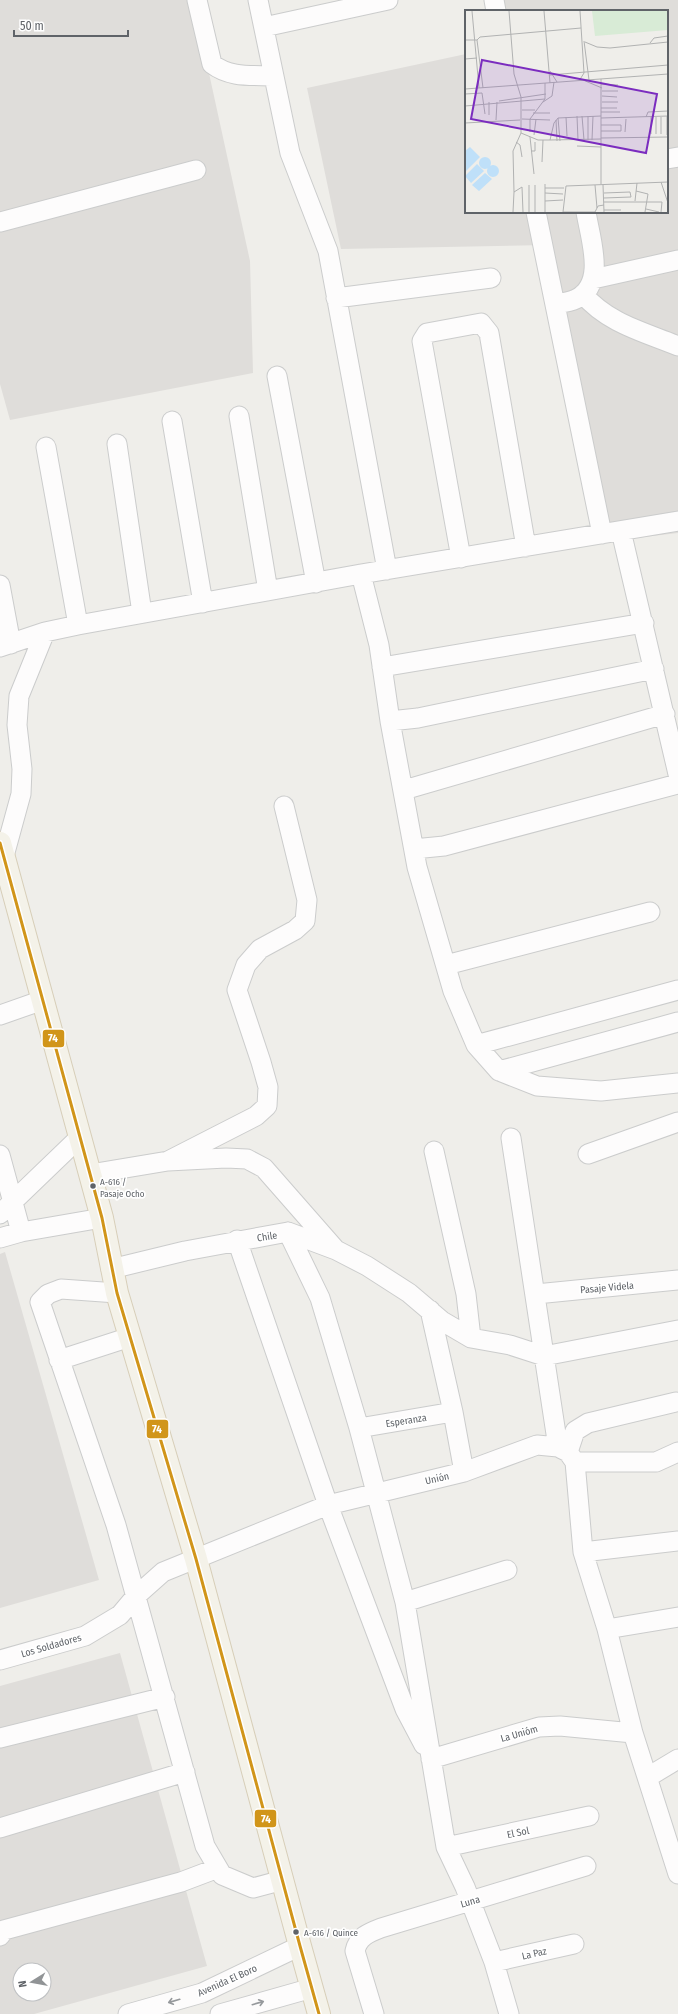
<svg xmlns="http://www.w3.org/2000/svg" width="678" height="2014" viewBox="0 0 678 2014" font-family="'Fira Sans Condensed',sans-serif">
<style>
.industrial{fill:#dfddda;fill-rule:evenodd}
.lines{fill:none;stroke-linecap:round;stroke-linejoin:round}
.minor-casing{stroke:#cbcccc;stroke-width:21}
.major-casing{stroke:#d7ceb8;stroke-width:24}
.minor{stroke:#fdfcfc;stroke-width:19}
.major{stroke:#f4f2e9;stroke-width:22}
.bus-1-casing{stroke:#fff;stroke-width:6}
.bus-1{stroke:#d1951a;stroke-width:3}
.oneway{stroke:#96999c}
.bus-dot{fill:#5f6368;stroke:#fff;stroke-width:1.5}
.labels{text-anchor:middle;stroke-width:3.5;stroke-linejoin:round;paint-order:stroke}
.bus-label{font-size:9px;fill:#5f6368;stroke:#fff;text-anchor:start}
.street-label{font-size:10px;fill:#5f6368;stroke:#fff}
.inset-road{fill:none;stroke:#b1b2b2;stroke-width:1}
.view{fill:#7b2cbf;fill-opacity:0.15;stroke:#7b2cbf;stroke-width:2}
.inset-edge{fill:none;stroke:#5f6368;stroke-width:2}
.line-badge{stroke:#fff;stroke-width:1.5}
.badge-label{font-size:11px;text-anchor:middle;font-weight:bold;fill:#fff}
</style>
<rect width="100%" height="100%" fill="#efeeea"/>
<path class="industrial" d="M0,0H193L250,261L253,373L10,420L0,384Z
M503,0H678V533L602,542L546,245L341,249L307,88L466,54V212H667V11H505Z
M5,1252L99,1580L0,1608V1254Z
M120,1653L207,1966L34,2014H0V1686ZM20,1970H44V1994H20Z"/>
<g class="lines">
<defs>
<path id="minor" d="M197,0L212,64C230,78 252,75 274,76
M258,0L290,153L328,251L387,570
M494,0L496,11
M264,27L388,0
M667,159L678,157
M536,212L602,534
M0,222L196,170
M593,279L678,260
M583,294C607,323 644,332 678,346
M336,298L491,278
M555,304C562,303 570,302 576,299C607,284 590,238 586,212
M277,376L316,583
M239,416L268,591
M172,421L203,603
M117,444L142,613
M46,447L78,625
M621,531L678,774
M461,558L422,341L427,333L481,323L489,333L526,547
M361,574L379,645L390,721L417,867L453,991L476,1045L499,1071L537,1086L601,1091L678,1083
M0,585L11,644
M0,647L45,632L78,625L361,574L678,521
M382,667L644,623
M390,721L418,718L654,669
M404,790L665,714
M414,849L444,846L678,784
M4,856L21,794L22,769L17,725L19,696L45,632
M446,965L650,912
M0,1015L43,1000
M476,1045L678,990
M499,1071L678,1022
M511,1138L558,1447
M434,1151L466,1294L471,1338
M588,1154L678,1122
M0,1155L21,1232
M168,1161L256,1116L267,1106L268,1087L261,1062L237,990L246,965L260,949L295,930L305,921L307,900L284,806
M90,1174L168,1161L226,1158L247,1159L264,1168L335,1249
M0,1214L80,1137
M288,1232L320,1298L359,1428L405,1602L446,1847L465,1887L494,1962L509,2014
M0,1238L21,1232L102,1218
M237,1240L328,1505L405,1709L424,1745
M111,1269L185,1251L288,1232L336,1250L367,1266L409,1293L442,1321L471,1338L510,1345L544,1356L678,1330
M117,1293L61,1289L48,1294L40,1302L116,1525L205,1846L222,1875L253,1888L283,1880
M536,1294L678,1280
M430,1310L453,1412L464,1472
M59,1360L130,1337
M359,1428L453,1412
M568,1452L575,1431L588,1423L676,1402
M575,1462L583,1552L607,1629L633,1733L678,1874
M583,1552L678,1541
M405,1602L507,1570
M607,1629L678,1617
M0,1660L85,1636L120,1615L136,1596L163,1572L328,1505L464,1472L537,1445L558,1447L568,1452L575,1462H656L678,1452
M0,1738L165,1697
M431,1759L539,1727L560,1726L633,1733
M648,1777L678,1759
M0,1828L185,1772
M446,1847L589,1816
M0,1936L4,1930L181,1882L218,1868
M494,1962L574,1944
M128,2014L202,1993L300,1946
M220,2014L312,1988
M374,2014L355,1951C358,1937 368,1933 381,1928L586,1866"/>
<path id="major" d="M0,843L102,1218L117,1293L196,1559L300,1946L319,2014"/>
</defs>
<use href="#minor" class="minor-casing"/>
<use href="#major" class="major-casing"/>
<use href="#minor" class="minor"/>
<use href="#major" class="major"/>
<defs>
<path id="bus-1" d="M0,843L102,1218L117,1293L196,1559L300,1946L319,2014"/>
</defs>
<use href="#bus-1" class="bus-1-casing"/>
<use href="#bus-1" class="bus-1"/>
</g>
<defs><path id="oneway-shaft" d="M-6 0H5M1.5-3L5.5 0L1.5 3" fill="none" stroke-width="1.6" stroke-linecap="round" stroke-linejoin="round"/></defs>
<g class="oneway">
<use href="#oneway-shaft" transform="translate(174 2001) rotate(164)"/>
<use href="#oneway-shaft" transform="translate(258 2003) rotate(-16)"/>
</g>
<g class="bus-dot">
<circle cx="93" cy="1186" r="3.5"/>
<circle cx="296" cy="1932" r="3.5"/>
</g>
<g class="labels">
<g class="bus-label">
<text x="100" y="1185">A-616 /<tspan x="100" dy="12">Pasaje Ocho</tspan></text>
<text x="304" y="1936">A-616 / Quince</text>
</g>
<g class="street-label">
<text transform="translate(267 1236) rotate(-9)" y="4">Chile</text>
<text transform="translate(607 1287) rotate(-5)" y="4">Pasaje Videla</text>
<text transform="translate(406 1420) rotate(-9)" y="4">Esperanza</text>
<text transform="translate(437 1478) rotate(-13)" y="4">Unión</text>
<text transform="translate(51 1645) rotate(-16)" y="4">Los Soldadores</text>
<text transform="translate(519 1733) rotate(-16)" y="4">La Unióm</text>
<text transform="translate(518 1832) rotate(-12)" y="4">El Sol</text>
<text transform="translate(470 1901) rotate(-17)" y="4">Luna</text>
<text transform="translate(534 1953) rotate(-13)" y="4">La Paz</text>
<text transform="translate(227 1980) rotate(-24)" y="4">Avenida El Boro</text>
</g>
</g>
<g transform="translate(465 10)">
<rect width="203" height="203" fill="#efeeea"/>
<path d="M127,1H203V20L130,26Z" fill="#d8ebd6"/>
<path d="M5,137L15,147L0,162V141ZM14 153a6 6 0 1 1 12 0a6 6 0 1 1-12 0ZM12,154L19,161L6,173L0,166ZM22 161a6 6 0 1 1 12 0a6 6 0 1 1-12 0ZM20,163L27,169L14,181L7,175Z" fill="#bfe0f9"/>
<path class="inset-road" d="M7,1L14,78M44,1L49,64L56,87V123L73,130H85L89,113L93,108L136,106M79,1L85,73M0,30H12L15,27L116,18M12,30L18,78M119,31L124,70M120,32L132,37L145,38L203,32M185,33L189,28L203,26M0,49L12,48M85,61L92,72M85,65L203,55M118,70L137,78M114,71L119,63L115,1M136,74L153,75M0,79L203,64M137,81H153M0,84L17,83L20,104M137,86L152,87M34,91L81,84M24,92V105M78,92L87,86L89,72M137,92H153M0,96L80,89M136,98H152M57,100H70M136,102H155M68,103H85M112,106L113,130M117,106L119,130M123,106V130M101,107L102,126M181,107L183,102L203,101M186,107V124M191,107V124M196,107V124M93,108L95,131M136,108L203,106M57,109L85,110M31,110L32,92M91,110L92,131M0,113L55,110M136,121H156V115H136M65,122V109L80,89V73M160,122L161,109M69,125L71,109M202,125V106M65,127L69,164M136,128L203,127M85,130L136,129M127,130L128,106M51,132L55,135L57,147M112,136L136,137M66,141H70V132M77,152L78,130M196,172L203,193M136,174V69M64,175V202M70,175V202M130,175L132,198M138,175L139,202M80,178H99M171,181L183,184L180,202M49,182L48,141L56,123M80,183L98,184M139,183L165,182L166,187L139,188M80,191L98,190M170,191L172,173M139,192H197L196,202M181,199L194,202M139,200H156M48,202L49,182L57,177L58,202M80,202V174M98,202L101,176L203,172M98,202H130M130,202L133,196L139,195"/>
<path class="view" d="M17,50L192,84L181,143L6,109Z"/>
<rect width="203" height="203" class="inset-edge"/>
</g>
<g class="line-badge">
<rect x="42" y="1029" width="23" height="19" rx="4" fill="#d1951a"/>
<rect x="146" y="1419" width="23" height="20" rx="4" fill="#d1951a"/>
<rect x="254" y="1809" width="23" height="19" rx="4" fill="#d1951a"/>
</g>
<g class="badge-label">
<text x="53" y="1042">74</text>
<text x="157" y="1433">74</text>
<text x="266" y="1823">74</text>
</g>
<g transform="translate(32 1982) rotate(259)"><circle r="19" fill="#ffffff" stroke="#bfc1c3"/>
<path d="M0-3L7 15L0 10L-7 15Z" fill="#919496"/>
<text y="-6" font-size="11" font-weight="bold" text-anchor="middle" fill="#5f6368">N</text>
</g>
<path d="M14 30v6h114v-6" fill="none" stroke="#5f6368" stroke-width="2"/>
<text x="20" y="30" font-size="12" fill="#5f6368" stroke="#ffffff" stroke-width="3" paint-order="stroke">50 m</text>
</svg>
